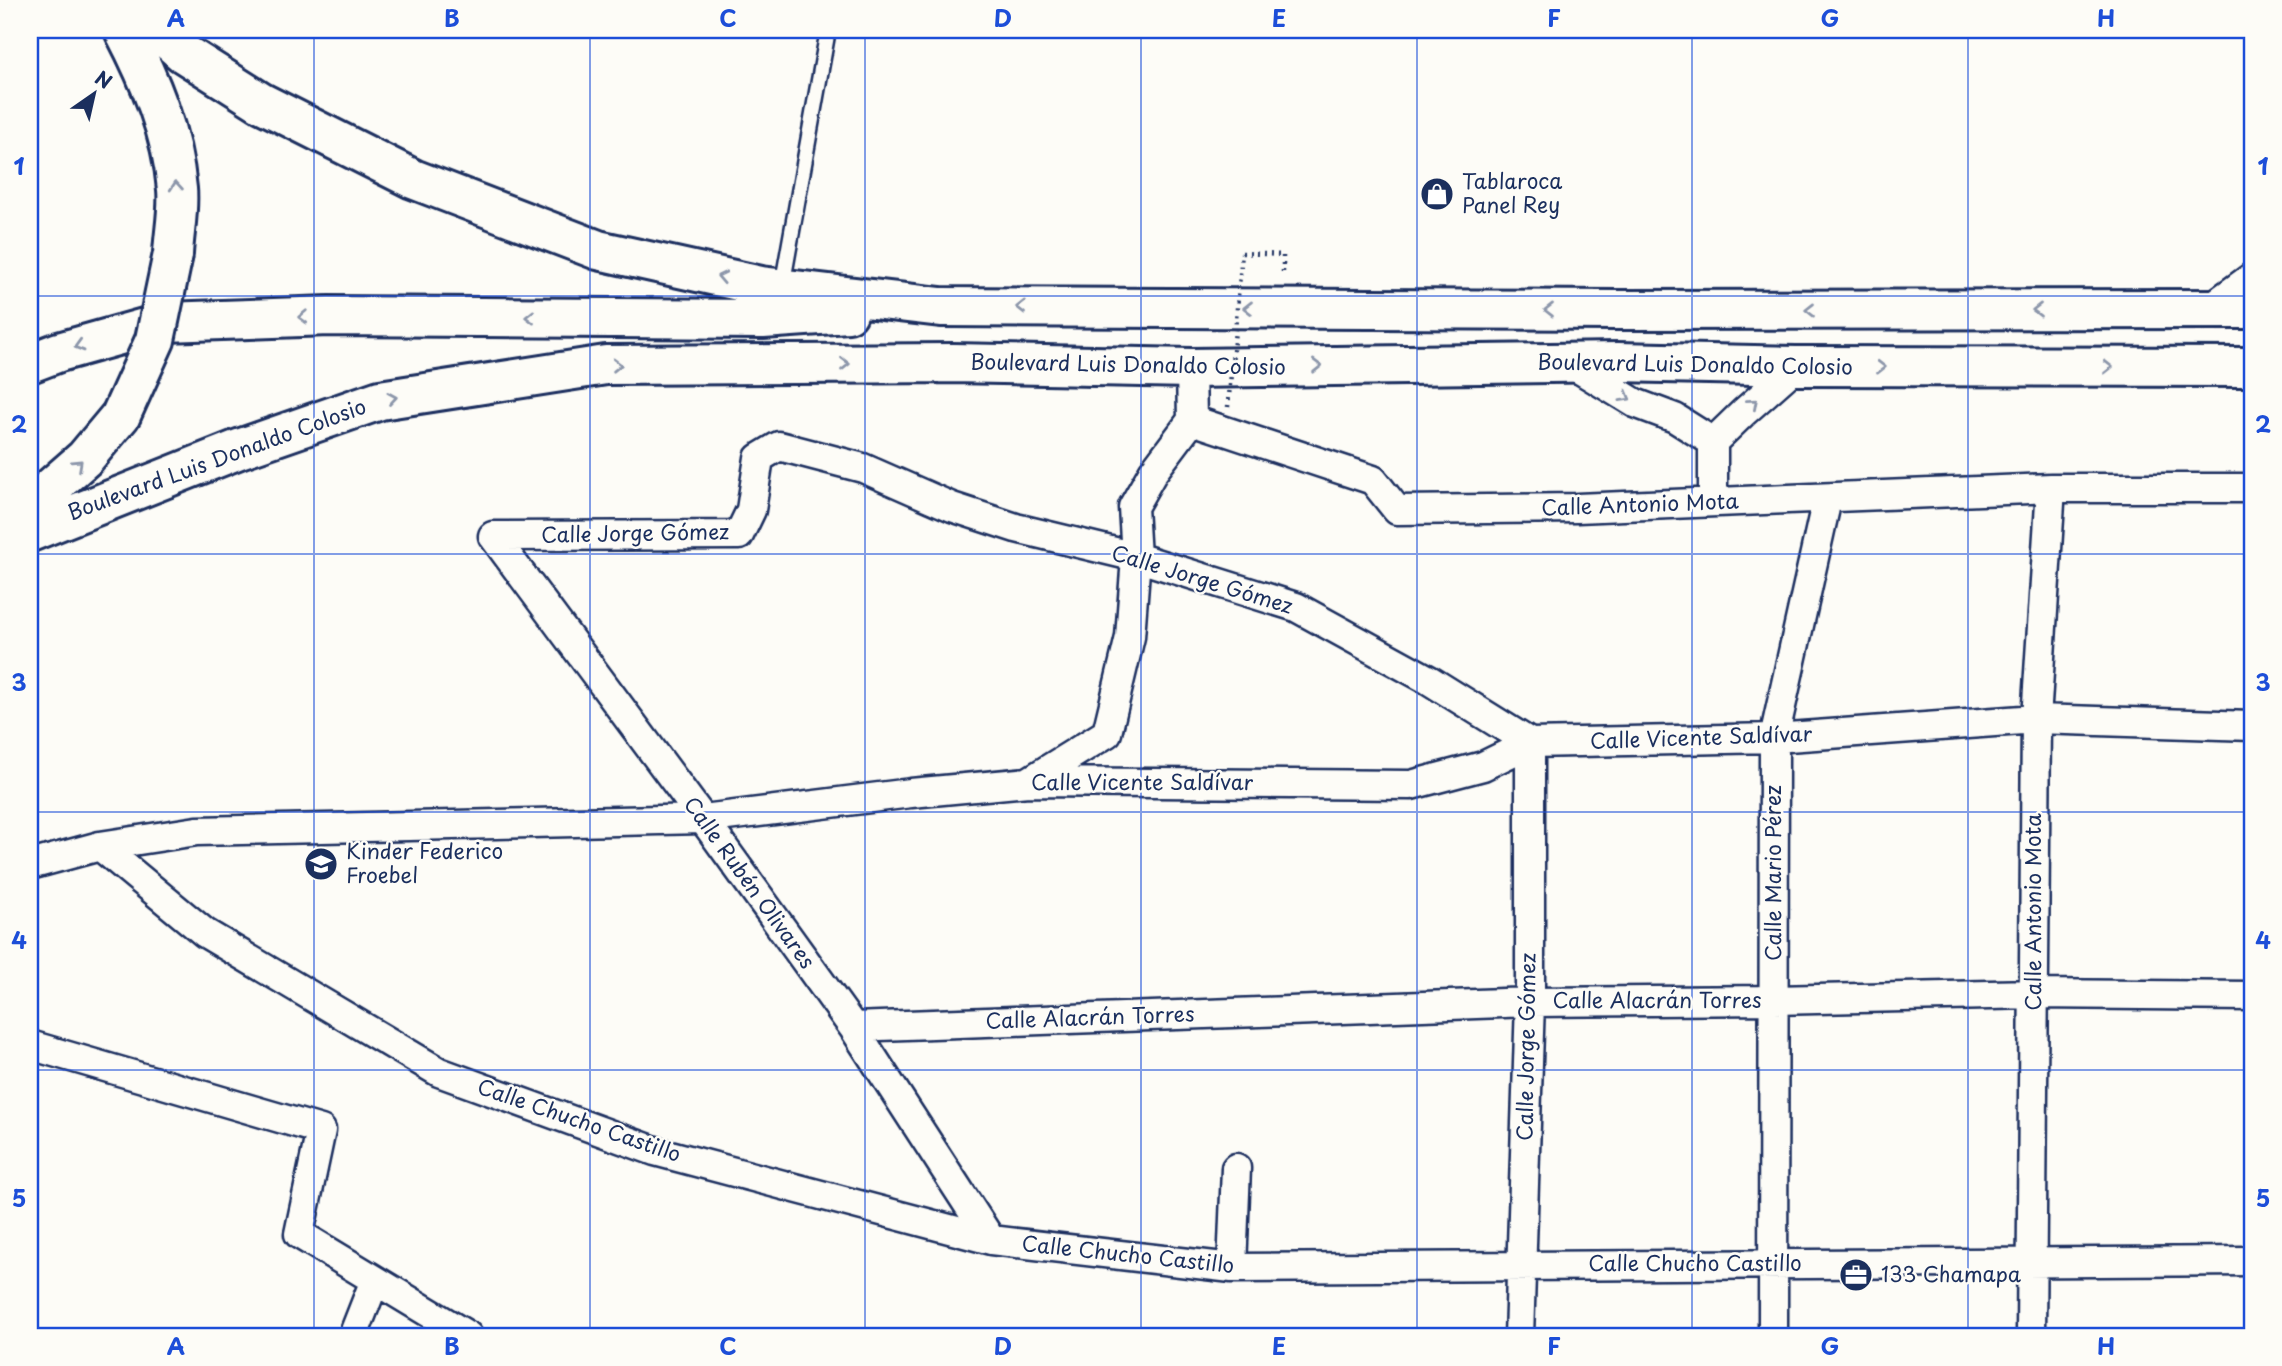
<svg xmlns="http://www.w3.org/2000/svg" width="2282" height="1366" viewBox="0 0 2282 1366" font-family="'Playpen Sans',sans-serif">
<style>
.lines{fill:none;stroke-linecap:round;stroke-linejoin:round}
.lane-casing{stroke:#1b2f5e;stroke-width:19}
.street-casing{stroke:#1b2f5e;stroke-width:33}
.highway-casing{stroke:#1b2f5e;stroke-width:44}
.path{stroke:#1b2f5e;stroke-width:4.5;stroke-dasharray:2 5;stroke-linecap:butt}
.lane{stroke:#fdfcf7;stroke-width:14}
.street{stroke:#fdfcf7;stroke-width:28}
.highway{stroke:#fdfcf7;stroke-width:38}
.highway-bridge-casing{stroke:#1b2f5e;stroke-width:44;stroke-linecap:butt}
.path-bridge{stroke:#1b2f5e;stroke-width:4.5;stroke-dasharray:2 5;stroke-linecap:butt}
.highway-bridge{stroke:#fdfcf7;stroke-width:38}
.oneway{stroke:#8c96aa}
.grid{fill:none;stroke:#1d4ed8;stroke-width:2;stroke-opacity:0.55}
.labels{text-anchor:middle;stroke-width:5;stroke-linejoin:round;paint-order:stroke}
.poi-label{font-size:21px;fill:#1b2f5e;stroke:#fdfcf7;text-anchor:start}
.street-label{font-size:21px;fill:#1b2f5e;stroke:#fdfcf7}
.neatline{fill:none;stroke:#1d4ed8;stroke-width:2.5}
.grid-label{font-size:23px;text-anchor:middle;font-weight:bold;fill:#1d4ed8}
</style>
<rect width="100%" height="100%" fill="#fdfcf7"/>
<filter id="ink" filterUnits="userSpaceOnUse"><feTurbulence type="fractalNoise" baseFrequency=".0143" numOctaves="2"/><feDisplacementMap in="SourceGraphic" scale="14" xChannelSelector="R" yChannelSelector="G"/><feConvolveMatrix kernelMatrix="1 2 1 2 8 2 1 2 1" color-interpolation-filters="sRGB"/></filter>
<g filter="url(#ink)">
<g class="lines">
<defs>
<path id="lane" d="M782,287L828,30"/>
<path id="street" d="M2207,310L2252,277
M1568,362L1635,403L1675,418L1713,442
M1192,420L1373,480L1397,510L1577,508L2051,488H2252
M1713,502V442L1744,412L1796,366
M493,536L739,535L751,510L759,458L779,446L863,468L952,507L1016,528L1136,557L1296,607L1429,680L1530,743
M493,536L703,819L853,1027L991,1240
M1028,782L1107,733L1130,637L1136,557L1133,507L1153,472L1192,420L1191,368
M100,846L205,933L439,1072L655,1151L991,1240L1232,1268L2252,1261
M30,865L100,846L197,831L703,819L911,793L1028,782L1411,785L1483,766L1530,743L1774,738L2036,719L2252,726
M853,1027L1530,1002L1774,1000L2033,994L2252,996
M30,1045L321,1130L299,1234L468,1336
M1232,1268L1236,1168
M353,1336L375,1280
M1519,1336L1530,1002V743
M1773,1336L1774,738L1827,499
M2031,1336L2036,719L2051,488"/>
<path id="highway" d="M124,30C150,80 172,132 177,189C179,210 174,233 173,254
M157,30L183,53L262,103L413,179L598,250L761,286L941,307L1618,310L2252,309
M30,363L59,352L166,322L329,316L763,319L848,313
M30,506L85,458L121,415
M30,532L239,449L380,400L606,365L953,363L1191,368L1618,362L1796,366L2252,367"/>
</defs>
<use href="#lane" class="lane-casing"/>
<use href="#street" class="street-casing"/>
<use href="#highway" class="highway-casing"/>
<path class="path" d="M1242,253L1283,255V272"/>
<use href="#lane" class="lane"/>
<use href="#street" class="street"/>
<use href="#highway" class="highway"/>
<defs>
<path id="highway-bridge" d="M121,415L155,340L173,254"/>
</defs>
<use href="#highway-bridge" class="highway-bridge-casing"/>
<path class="path-bridge" d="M1228,407L1242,253"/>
<use href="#highway-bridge" class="highway-bridge"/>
</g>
<defs><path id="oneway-chevron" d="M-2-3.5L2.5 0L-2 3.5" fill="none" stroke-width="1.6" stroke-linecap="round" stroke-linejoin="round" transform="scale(1.75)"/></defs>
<g class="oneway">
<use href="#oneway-chevron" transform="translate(176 186) rotate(-95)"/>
<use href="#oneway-chevron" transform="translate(722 277) rotate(-168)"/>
<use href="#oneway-chevron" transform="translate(1021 307) rotate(-180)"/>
<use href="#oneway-chevron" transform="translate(1248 308) rotate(-180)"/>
<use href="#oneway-chevron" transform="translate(1549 310) rotate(-180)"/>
<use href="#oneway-chevron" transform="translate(1810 310) rotate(180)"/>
<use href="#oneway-chevron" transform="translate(2037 310) rotate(180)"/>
<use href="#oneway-chevron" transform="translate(303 317) rotate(178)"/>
<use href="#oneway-chevron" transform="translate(530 317) rotate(-180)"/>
<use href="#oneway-chevron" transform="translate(79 346) rotate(164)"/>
<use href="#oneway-chevron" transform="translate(845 364)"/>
<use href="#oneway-chevron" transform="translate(617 365) rotate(-1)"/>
<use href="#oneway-chevron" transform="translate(1317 366) rotate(-1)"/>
<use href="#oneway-chevron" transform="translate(1881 367)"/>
<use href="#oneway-chevron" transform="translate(2108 367)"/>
<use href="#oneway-chevron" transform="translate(1626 397) rotate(30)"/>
<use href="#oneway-chevron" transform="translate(392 398) rotate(-9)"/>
<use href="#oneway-chevron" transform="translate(1753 403) rotate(-41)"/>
<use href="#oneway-chevron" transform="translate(78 464) rotate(-43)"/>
</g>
</g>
<path class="grid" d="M314,30V1336M590,30V1336M865,30V1336M1141,30V1336M1417,30V1336M1692,30V1336M1968,30V1336M30,296H2252M30,554H2252M30,812H2252M30,1070H2252"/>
<defs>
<symbol id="shop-disc" viewBox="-11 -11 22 22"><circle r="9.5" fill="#1b2f5e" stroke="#fdfcf7"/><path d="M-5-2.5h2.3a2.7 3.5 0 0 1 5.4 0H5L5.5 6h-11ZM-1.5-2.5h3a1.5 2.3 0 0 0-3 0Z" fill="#fff"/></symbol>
<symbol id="school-disc" viewBox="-11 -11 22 22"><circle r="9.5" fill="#1b2f5e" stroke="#fdfcf7"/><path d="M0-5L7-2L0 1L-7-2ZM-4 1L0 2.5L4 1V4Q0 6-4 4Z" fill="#fff"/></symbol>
<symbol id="office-disc" viewBox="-11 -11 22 22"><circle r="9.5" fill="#1b2f5e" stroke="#fdfcf7"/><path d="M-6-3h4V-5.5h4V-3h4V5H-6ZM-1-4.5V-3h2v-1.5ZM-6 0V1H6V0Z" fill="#fff"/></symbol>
</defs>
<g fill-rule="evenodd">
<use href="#shop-disc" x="1418" y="175" width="38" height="38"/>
<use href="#school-disc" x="302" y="845" width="38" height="38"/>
<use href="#office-disc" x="1837" y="1256" width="38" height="38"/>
</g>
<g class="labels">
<g class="poi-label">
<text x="1462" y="189">Tablaroca<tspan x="1462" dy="24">Panel Rey</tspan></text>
<text x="346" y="859">Kinder Federico<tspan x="346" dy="24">Froebel</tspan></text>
<text x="1881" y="1282">133 Chamapa</text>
</g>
<g class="street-label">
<text transform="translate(1128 365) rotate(1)" y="7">Boulevard Luis Donaldo Colosio</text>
<text transform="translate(1695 365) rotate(1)" y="7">Boulevard Luis Donaldo Colosio</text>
<text transform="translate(217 460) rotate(-20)" y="7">Boulevard Luis Donaldo Colosio</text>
<text transform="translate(1640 505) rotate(-2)" y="7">Calle Antonio Mota</text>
<text transform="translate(635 534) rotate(-1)" y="7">Calle Jorge Gómez</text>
<text transform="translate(1202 580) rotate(17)" y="7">Calle Jorge Gómez</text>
<text transform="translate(1701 738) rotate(-2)" y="7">Calle Vicente Saldívar</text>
<text x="1142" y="790">Calle Vicente Saldívar</text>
<text transform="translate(1774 873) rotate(-90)" y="7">Calle Mario Pérez</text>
<text transform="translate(749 883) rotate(54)" y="7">Calle Rubén Olivares</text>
<text transform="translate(2034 912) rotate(-90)" y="7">Calle Antonio Mota</text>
<text x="1657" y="1008">Calle Alacrán Torres</text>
<text transform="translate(1090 1018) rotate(-2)" y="7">Calle Alacrán Torres</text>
<text transform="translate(1527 1047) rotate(-89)" y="7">Calle Jorge Gómez</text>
<text transform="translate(579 1121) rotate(19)" y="7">Calle Chucho Castillo</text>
<text transform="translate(1128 1255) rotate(6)" y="7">Calle Chucho Castillo</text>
<text x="1695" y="1271">Calle Chucho Castillo</text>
</g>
</g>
<rect width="2282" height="1366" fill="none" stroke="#fdfcf7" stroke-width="77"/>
<g transform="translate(94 94) rotate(34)" stroke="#fdfcf7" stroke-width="5" paint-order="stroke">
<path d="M0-5L12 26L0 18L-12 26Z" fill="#1b2f5e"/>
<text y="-10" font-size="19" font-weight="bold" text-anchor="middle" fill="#1b2f5e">N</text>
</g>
<rect x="38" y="38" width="2206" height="1290" class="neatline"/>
<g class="grid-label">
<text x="176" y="27">A</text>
<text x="452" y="27">B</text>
<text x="728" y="27">C</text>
<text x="1003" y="27">D</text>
<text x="1279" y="27">E</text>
<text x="1554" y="27">F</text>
<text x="1830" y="27">G</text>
<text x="2106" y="27">H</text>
<text x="19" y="175">1</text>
<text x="2263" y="175">1</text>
<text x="19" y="433">2</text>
<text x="2263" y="433">2</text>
<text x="19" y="691">3</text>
<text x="2263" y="691">3</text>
<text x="19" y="949">4</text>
<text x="2263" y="949">4</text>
<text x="19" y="1207">5</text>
<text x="2263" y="1207">5</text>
<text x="176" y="1355">A</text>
<text x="452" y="1355">B</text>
<text x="728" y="1355">C</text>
<text x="1003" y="1355">D</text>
<text x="1279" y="1355">E</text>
<text x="1554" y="1355">F</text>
<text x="1830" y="1355">G</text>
<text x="2106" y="1355">H</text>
</g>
</svg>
